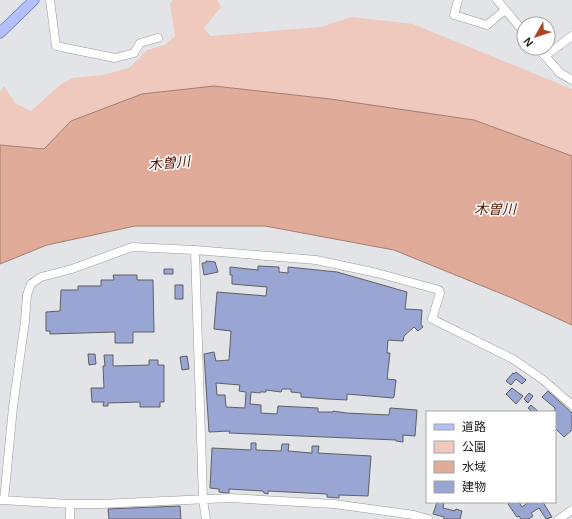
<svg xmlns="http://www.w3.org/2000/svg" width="572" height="519" viewBox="0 0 572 519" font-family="Helvetica,'Noto Sans JP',sans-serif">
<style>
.green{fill:#efc9bd}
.water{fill:#e0ab99;stroke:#a47f73}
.building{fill:#99a5d3;stroke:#5f6062;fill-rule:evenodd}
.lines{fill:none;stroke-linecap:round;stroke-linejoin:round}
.minor-casing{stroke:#98999c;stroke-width:9}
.major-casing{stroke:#5d6aaa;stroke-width:11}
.minor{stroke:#fff;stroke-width:8}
.major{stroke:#b3c0fb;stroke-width:10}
.labels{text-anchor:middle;stroke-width:3;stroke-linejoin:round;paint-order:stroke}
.water-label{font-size:14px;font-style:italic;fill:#531400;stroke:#fff}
</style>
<rect width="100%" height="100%" fill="#e3e4e7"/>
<path class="green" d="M173,0H217L221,7L204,28L210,36L321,27L351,17L413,24L572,89V156L474,120L214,86L142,94L71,121L44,149L0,145V92L4,86L15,103L31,111L61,84L73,78L103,75L129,68L147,50L165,45L175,36L170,4Z"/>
<path class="water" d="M214,86L330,99L474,120L572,156V325L512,298L394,250L265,226H135L47,245L0,264V145L44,149L71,121L142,94Z"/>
<path class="building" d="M206,261L215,262L218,272L204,275L202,263H206Z
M258,266L279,267V272L288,273V267L337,272L407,292L405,309L422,310L421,324L423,327L418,331L414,327L404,336L403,341L388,340L387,353H390L387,379L396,380L394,397L393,398L347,394V400L328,399L301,397V393L291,392V389H282L281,392L266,390V392H260V393L251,392L250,404L261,405V413L277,414L278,406L318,408V412H333V411L346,413L389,415L390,408L417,410L415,436L403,435V442L396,441V440L229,433L230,431L209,432L204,354L214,352L216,361L229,360L231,331L214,329L217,292L266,296L267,287L232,284V275H230V267L258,270ZM216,383L240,385L239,391L246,392L245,408L226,407L225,395H217Z
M164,269H173V274H164Z
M113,275H137V280H153L154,332H133V343H115V332L50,334V331H46V312L60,311L61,290H78V286H101V280H114Z
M175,285H183V299H175Z
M88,354H95L96,364L89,365Z
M104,355H113V366L149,365V360H158V365H164V402H160V407H140V402L108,403V406H103L104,402H92L91,388H104L103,366H105Z
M187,356L189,369L182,370L180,357Z
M516,372L526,380L522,384L516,379L511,385L506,381L513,373L514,374Z
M512,388L523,396L516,404L506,394Z
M548,391L572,413V430L564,437L555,428V408L542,397Z
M529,393L533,396L528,403L524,399Z
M531,405L539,412H532L528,408Z
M251,443H256V450L281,451L282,444H289L288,451L312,453V446H319L318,453L371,456L368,496L339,495V498L327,497V494L268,491V494L264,493L263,491L229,489V493H227L219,492V489L210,488L212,448L251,450Z
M437,502H444L443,508L455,511L456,509L462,511L460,519H444V517L433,514Z
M511,502H519L522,507L529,502H543L552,517L546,519L539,508L531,513L533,516L529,519H521L519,516L517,517L508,504Z
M180,506L181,519H109L108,509Z"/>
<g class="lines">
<defs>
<path id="minor" d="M50,0L56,46L115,58L134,53L140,43L158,38
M458,0L454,15L487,25L505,10
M497,0L524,32
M538,48L560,73L572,80
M545,56L572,36
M195,250L203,500L206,519
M1,500L70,504H100L230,498L334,504L414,515L428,519
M4,500L13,407L25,321L27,295L31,284L41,277L72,269L132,247L195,250L316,260L377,273L439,290L440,293L432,319L513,359L542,379L572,405
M70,519V504
M559,519L572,510"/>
<path id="major" d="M0,33L34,0"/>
</defs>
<use href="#minor" class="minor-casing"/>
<use href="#major" class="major-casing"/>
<use href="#minor" class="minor"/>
<use href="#major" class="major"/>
</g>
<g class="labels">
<g class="water-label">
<text transform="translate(169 163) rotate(-5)" y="5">木曽川</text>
<text x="495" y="214">木曽川</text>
</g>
</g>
<rect x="426" y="411" width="130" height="92" fill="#ffffff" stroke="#a3a3a3"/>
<rect x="434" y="424" width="20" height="6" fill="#b3c0fb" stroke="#a3a3a3"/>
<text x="462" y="431" font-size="12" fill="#19191a">道路</text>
<rect x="434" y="441" width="20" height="12" fill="#efc9bd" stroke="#a3a3a3"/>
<text x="462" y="451" font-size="12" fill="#19191a">公園</text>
<rect x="434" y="461" width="20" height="12" fill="#e0ab99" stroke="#a3a3a3"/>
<text x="462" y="471" font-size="12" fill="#19191a">水域</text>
<rect x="434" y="481" width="20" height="12" fill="#99a5d3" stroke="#a3a3a3"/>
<text x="462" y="491" font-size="12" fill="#19191a">建物</text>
<g transform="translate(536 36) rotate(231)"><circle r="19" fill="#ffffff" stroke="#a3a3a3"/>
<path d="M0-3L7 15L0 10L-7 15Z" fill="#ae4623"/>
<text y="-6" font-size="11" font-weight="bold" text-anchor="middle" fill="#19191a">N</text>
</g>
</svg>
